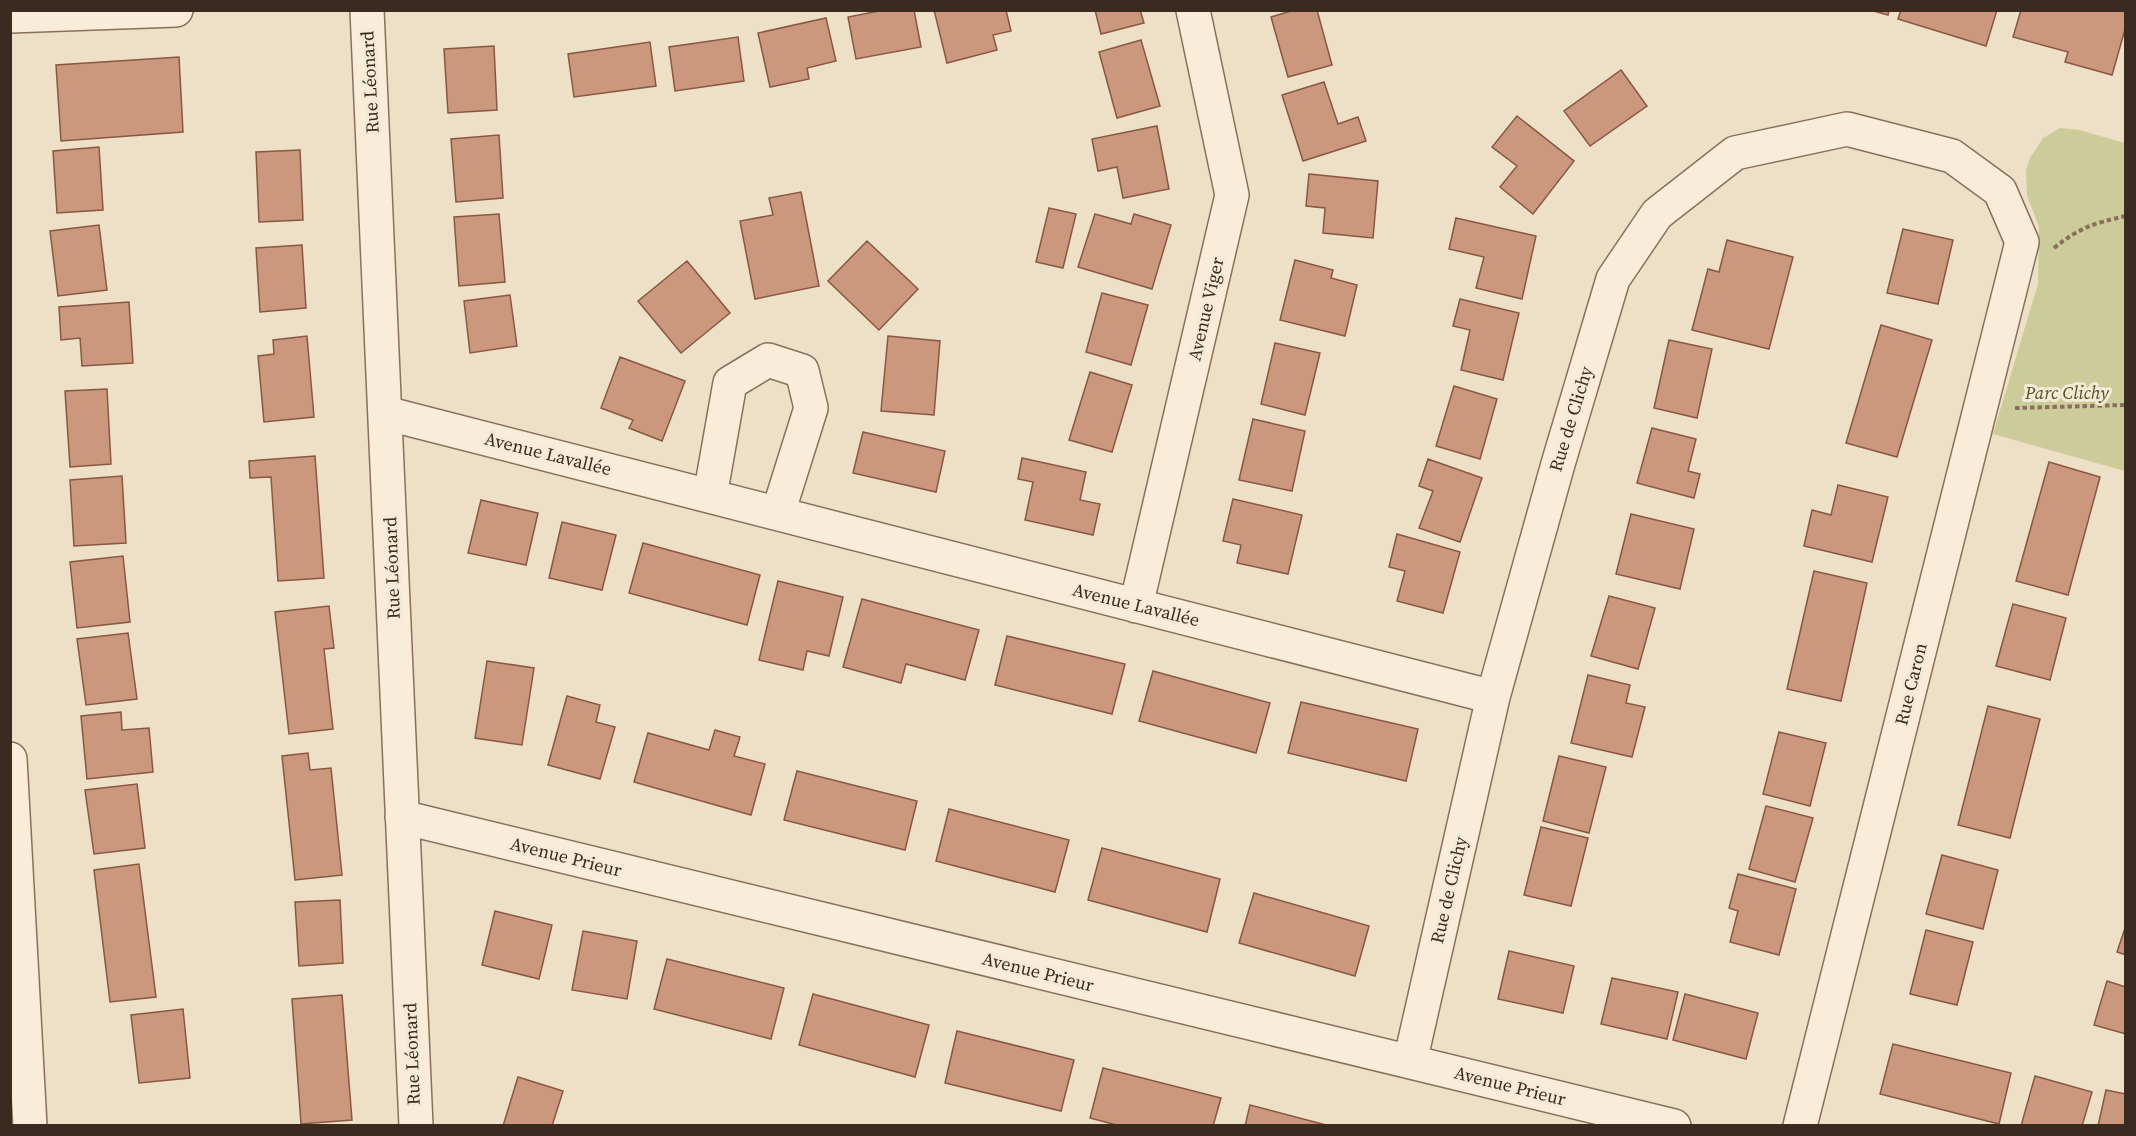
<svg xmlns="http://www.w3.org/2000/svg" width="2136" height="1136" viewBox="0 0 2136 1136" font-family="'Source Serif 4',serif">
<style>
.green{fill:#cbcc9a}
.building{fill:#cb977d;stroke:#885842;stroke-width:1.5}
.lines{fill:none;stroke-linecap:round;stroke-linejoin:round}
.minor-casing{stroke:#89705c;stroke-width:36}
.path{stroke:#89705c;stroke-width:4;stroke-dasharray:4.5 3;stroke-linecap:butt}
.minor{stroke:#f9edda;stroke-width:33}
.labels{text-anchor:middle;stroke-width:6;stroke-linejoin:round;paint-order:stroke}
.street-label{font-size:18px;fill:#3a2a20;stroke:#f5ead6}
.park-label{font-size:18px;font-style:italic;fill:#4e5627;stroke:#f5ead6}
</style>
<rect width="100%" height="100%" fill="#eedfc7"/>
<path class="green" d="M2060,128L2079,130L2125,143V471L1993,434L2038,284L2039,227L2027,195L2026,171L2030,158L2043,138Z"/>
<path class="building" d="M884,10H914L921,47L856,59L848,17Z
M934,10H1006L1011,31L993,35L997,50L947,63Z
M1095,10H1140L1144,23L1101,34Z
M1294,10H1317L1332,65L1288,77L1271,17Z
M1870,10H1889L1888,15Z
M1901,10H1997L1986,46L1898,19Z
M2021,10H2126V26L2112,75L2065,62L2068,52L2013,37Z
M826,18L836,61L807,68L809,79L770,87L758,33Z
M738,37L744,81L675,91L669,47Z
M1141,40L1160,106L1117,118L1099,52Z
M650,42L656,86L574,97L568,54Z
M494,46L497,110L448,113L444,49Z
M179,57L183,132L61,141L56,65Z
M1621,70L1647,106L1590,146L1564,111Z
M1324,82L1338,124L1358,117L1366,141L1303,161L1282,95Z
M1517,116L1574,161L1533,214L1500,187L1517,166L1492,147Z
M1157,126L1169,189L1123,198L1117,167L1098,171L1092,139Z
M499,135L503,198L456,202L451,139Z
M99,147L103,210L57,213L53,151Z
M300,150L303,220L259,222L256,152Z
M1309,174L1378,181L1373,238L1323,233L1325,208L1306,206Z
M801,192L819,286L755,299L740,221L773,215L769,198Z
M1049,208L1076,214L1063,268L1036,262Z
M499,214L505,282L459,286L454,217Z
M1095,214L1131,224L1134,214L1171,225L1152,289L1078,267Z
M1456,218L1536,236L1522,299L1476,288L1484,257L1449,249Z
M99,225L107,290L58,296L50,231Z
M1903,229L1953,240L1938,304L1887,293Z
M1727,240L1793,257L1769,349L1692,330L1708,269L1719,272Z
M867,241L918,289L879,330L828,281Z
M302,245L306,308L260,312L256,248Z
M1295,260L1333,270L1331,278L1357,285L1345,336L1280,320Z
M687,261L730,313L681,353L638,301Z
M1102,293L1148,305L1131,365L1086,352Z
M510,295L517,346L470,353L464,301Z
M1460,299L1519,313L1503,380L1461,370L1470,330L1453,326Z
M129,302L133,363L82,366L80,338L61,340L59,307Z
M1881,325L1932,340L1897,457L1846,443Z
M307,336L314,417L264,422L258,356L274,354L273,340Z
M888,336L940,341L934,415L881,411Z
M1669,340L1712,349L1697,418L1654,408Z
M1275,343L1320,353L1305,415L1261,404Z
M620,357L685,381L662,441L629,428L633,420L601,408Z
M1090,372L1132,385L1112,452L1069,440Z
M1454,386L1497,399L1480,459L1436,446Z
M107,389L111,464L70,467L65,391Z
M1253,419L1305,431L1292,491L1239,480Z
M1652,428L1696,439L1688,471L1700,474L1694,498L1637,483Z
M863,432L945,451L936,492L853,473Z
M315,456L324,578L278,581L271,477L250,478L249,461Z
M1022,458L1086,472L1080,500L1100,504L1093,535L1025,520L1033,482L1018,479Z
M1428,459L1482,478L1460,542L1419,528L1433,491L1419,486Z
M2049,462L2100,477L2068,595L2016,581Z
M122,476L126,543L74,546L70,480Z
M1838,485L1888,497L1872,562L1804,546L1812,510L1831,515Z
M1233,499L1302,515L1288,574L1237,563L1241,545L1223,541Z
M481,500L538,513L526,565L468,553Z
M1631,514L1694,529L1680,589L1616,574Z
M562,522L616,535L602,590L549,578Z
M1397,534L1460,552L1443,613L1397,601L1405,571L1389,567Z
M643,543L760,575L747,625L629,593Z
M123,556L130,622L77,628L70,562Z
M1814,571L1867,583L1841,701L1787,689Z
M778,581L843,597L829,656L807,651L803,670L759,660Z
M1609,596L1655,608L1638,669L1591,656Z
M862,599L979,630L965,680L906,664L901,683L843,667Z
M2013,604L2066,618L2050,680L1996,666Z
M329,606L334,648L324,649L333,729L289,734L275,612Z
M128,633L137,699L86,705L77,639Z
M1007,636L1125,664L1112,714L995,685Z
M487,661L534,668L522,745L475,738Z
M1153,671L1270,703L1256,753L1139,721Z
M1588,675L1630,685L1626,703L1645,707L1632,757L1571,743Z
M567,696L600,705L596,722L615,727L600,779L548,765Z
M1301,702L1418,729L1406,781L1288,753Z
M1988,706L2040,719L2010,838L1958,825Z
M121,712L122,730L149,728L153,772L87,779L81,716Z
M715,730L740,737L734,756L765,764L751,815L634,782L648,733L709,750Z
M1779,732L1826,743L1810,806L1763,794Z
M308,753L310,770L331,768L342,875L295,880L282,756Z
M1559,756L1606,767L1589,833L1543,821Z
M797,771L917,801L905,850L784,820Z
M137,784L145,848L94,854L85,790Z
M1766,806L1813,818L1795,882L1749,869Z
M949,809L1069,840L1055,892L936,861Z
M1541,827L1588,838L1571,906L1524,895Z
M1102,848L1220,879L1207,932L1088,900Z
M1942,855L1998,870L1983,929L1926,914Z
M139,864L156,997L110,1002L94,870Z
M1738,874L1796,889L1779,955L1730,942L1738,911L1729,908Z
M1254,893L1369,926L1355,976L1239,943Z
M340,900L343,963L299,966L295,902Z
M495,911L552,925L539,979L482,965Z
M2126,925V955L2117,952Z
M1926,930L1973,942L1957,1005L1910,994Z
M583,931L637,941L627,999L572,990Z
M1509,951L1574,966L1563,1013L1498,999Z
M667,959L784,988L771,1039L654,1009Z
M1612,978L1678,992L1667,1039L1601,1024Z
M2107,981L2126,987V1034L2094,1025Z
M813,994L929,1025L915,1077L799,1045Z
M1685,994L1758,1013L1746,1059L1673,1040Z
M342,995L352,1120L301,1124L292,999Z
M183,1009L190,1078L139,1083L131,1015Z
M957,1031L1074,1060L1061,1111L945,1083Z
M1893,1044L2011,1073L1999,1124L1880,1094Z
M1103,1068L1221,1098L1213,1126H1120L1090,1118Z
M2035,1076L2092,1092L2082,1126H2021Z
M518,1077L563,1091L552,1126H503Z
M2106,1090L2126,1094V1126H2098Z
M1250,1105L1330,1126H1245Z"/>
<g class="lines">
<defs>
<path id="minor" d="M367,10L416,1126
M10,16L176,10
M385,413L1493,697
M710,496L730,383L768,360L802,371L811,408L778,513
M1136,606L1232,195L1193,10
M10,759L30,1126
M402,817L1674,1126
M1410,1062L1493,697L1558,464L1613,279L1657,214L1735,153L1847,129L1952,156L2000,191L2022,242L1800,1126"/>
</defs>
<use href="#minor" class="minor-casing"/>
<path class="path" d="M2054,248C2079,228 2094,223 2126,216
M2015,408L2126,405"/>
<use href="#minor" class="minor"/>
</g>
<g class="labels">
<g class="street-label">
<text transform="translate(370 82) rotate(-93)" y="6">Rue Léonard</text>
<text transform="translate(1206 309) rotate(-77)" y="6">Avenue Viger</text>
<text transform="translate(1571 419) rotate(-73)" y="6">Rue de Clichy</text>
<text transform="translate(548 454) rotate(14)" y="6">Avenue Lavallée</text>
<text transform="translate(392 568) rotate(-92)" y="6">Rue Léonard</text>
<text transform="translate(1136 605) rotate(14)" y="6">Avenue Lavallée</text>
<text transform="translate(1911 684) rotate(-76)" y="6">Rue Caron</text>
<text transform="translate(566 857) rotate(14)" y="6">Avenue Prieur</text>
<text transform="translate(1449 890) rotate(-77)" y="6">Rue de Clichy</text>
<text transform="translate(1038 972) rotate(14)" y="6">Avenue Prieur</text>
<text transform="translate(412 1054) rotate(-92)" y="6">Rue Léonard</text>
<text transform="translate(1510 1086) rotate(14)" y="6">Avenue Prieur</text>
</g>
<g class="park-label">
<text x="2067" y="399">Parc Clichy</text>
</g>
</g>
<rect width="2136" height="1136" fill="none" stroke="#3a2a20" stroke-width="24"/>
</svg>
